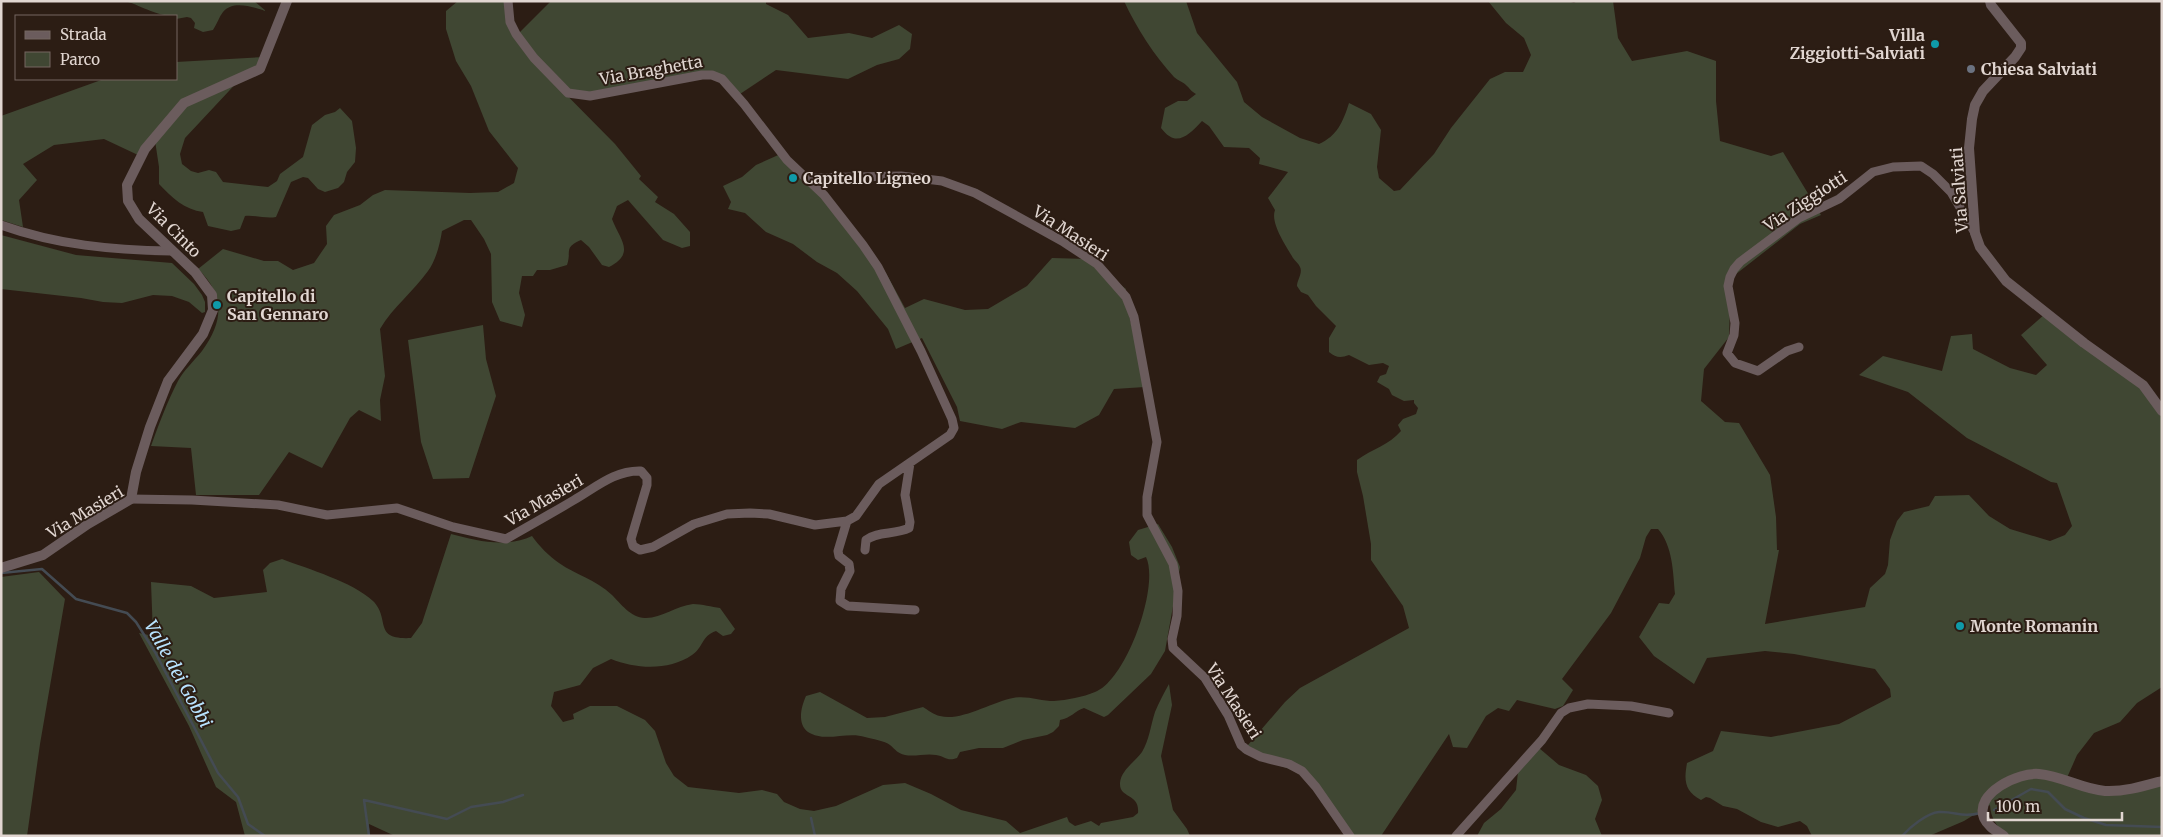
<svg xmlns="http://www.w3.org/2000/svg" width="2163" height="837" viewBox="0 0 2163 837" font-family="Merriweather,serif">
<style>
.green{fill:#404733}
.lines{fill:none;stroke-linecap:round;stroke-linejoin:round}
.stream{stroke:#444b53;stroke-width:2.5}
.minor{stroke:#6b5c5d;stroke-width:9}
.tertiary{stroke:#6b5c5d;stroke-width:10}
.culture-dot{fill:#0f9aa8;stroke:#2c1d14;stroke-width:2}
.worship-dot{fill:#6b7280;stroke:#2c1d14;stroke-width:2}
.labels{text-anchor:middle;stroke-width:4;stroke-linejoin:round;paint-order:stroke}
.poi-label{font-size:16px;font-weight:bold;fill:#e1d6d1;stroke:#2c1d14;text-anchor:start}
.street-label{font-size:16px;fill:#e1d6d1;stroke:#2c1d14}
.water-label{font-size:18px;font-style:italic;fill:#b8e3ff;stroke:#2c1d14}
</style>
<rect width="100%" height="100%" fill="#2c1d14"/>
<path class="green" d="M125,1H254L266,11C252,7 233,0 223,12C219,17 217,24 213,30L203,32L194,28L195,23L191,18L187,17L176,19V16C155,16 145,7 125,1Z
M458,1H504L533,61L615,144L641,176L639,179L658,197L655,202L674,214L690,232V246L682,248L663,240L628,200L617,206L612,219C620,240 636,253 609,267L602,265L589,247L581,240C563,248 572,251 567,265L550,270H537L533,276H522L519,293L525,315L522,327L500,321L492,302L491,254L484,239L471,220H464L442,231C440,244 436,260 428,271C413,292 393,307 380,329L385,376L380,400L381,421L359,410L350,418L322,468L289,452L259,495H196L191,448L151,446C159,424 167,402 178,381C184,370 194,361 202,351C224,321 225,295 198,269L223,249L264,261H278L293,270L314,263L327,244L326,226L334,215L360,205L373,195L385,190L470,193L498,192L514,183L518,168L489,131L471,86L456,61L446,29V11Z
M551,1H766V4L788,15L808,38L849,33L872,38L899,25L912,34L910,49L899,59L877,65L848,79L776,70L740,94L722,76L576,98L540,62L519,33Z
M1124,1H1186L1197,33L1237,82L1244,102L1262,117L1300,138L1319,144C1337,136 1343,122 1349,103L1371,114L1381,130L1377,167L1379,178L1394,191L1400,190L1434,154L1451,128L1490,79L1505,72H1523L1531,55L1524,38L1506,23L1488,1H1568L1574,3L1577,1H1613L1618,38L1632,61L1687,51L1716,61V101L1720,141L1771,156L1783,152L1821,215L1800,224L1731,278L1729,337L1704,369L1701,401L1725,422L1739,423L1770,475L1776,517L1777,550H1779L1765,624L1865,607L1870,588L1885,574L1888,565L1890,540L1897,521L1904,512L1929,506L1935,496L1969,495L1989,516L2010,529L2050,541L2065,535L2072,526L2057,483L2051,482L1967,438L1908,392L1859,375L1883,356L1942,371L1951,336L1972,334L1973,349L2010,368L2036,375L2047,365L2021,335L2045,314L2162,403V687L2137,703L2120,722L2094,733L2077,755L2066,780L2117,791L2162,780V836H2007C1996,825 1991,819 1990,805L1964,821L1929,836H1812L1807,826L1800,821L1778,827L1761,822L1737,809L1723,806L1710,798L1706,797L1701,800C1684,791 1684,780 1687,763L1713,751L1721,731L1771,737L1839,724L1891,697L1890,689L1875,669L1794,654L1765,651L1707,658L1694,684L1654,656L1639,637L1659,603L1669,604L1675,594C1673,573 1673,546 1658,529H1651L1646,537L1640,558L1611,613L1562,679L1573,690L1563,706L1555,709L1517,700L1509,711L1498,708L1486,716L1467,748L1453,747L1449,734L1381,836H1345C1336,823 1312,783 1302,776C1286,764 1261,763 1242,752L1285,702L1300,688L1409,628L1403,606L1371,560V544L1363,496L1357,472V460C1372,449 1389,445 1401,431L1398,425L1403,419L1416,414L1418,408L1414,403V400L1404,401L1392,395L1389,389L1377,382L1380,376L1386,374L1389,366L1383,363L1369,365L1349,355C1341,358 1336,358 1329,352V338L1336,326L1316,306L1308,295L1301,292L1297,286C1297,280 1303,273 1300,267C1299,264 1295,261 1293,258C1286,246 1270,223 1275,210L1268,198L1288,172L1259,164L1260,158L1249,148L1224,147L1209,126L1202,121C1188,136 1176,148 1161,128L1165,108L1178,101H1187L1196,94C1191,91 1191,90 1187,86C1184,82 1178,81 1174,77C1154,55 1137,29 1124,1Z
M265,57L259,70L243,76L185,138L180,154L182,164L191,171L198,173L209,170L216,172L223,182L268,187L277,181L280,174L303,157L312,125L325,115L335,112L340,108L352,121L356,148L355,162L347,172L344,182L338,188L325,192L318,189L308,178L303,177L291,182L276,217C266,219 256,215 245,216L240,229L231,231L208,226L203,212C185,210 171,197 159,184V167L154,134L138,155L104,139L54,145L23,164L37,180L19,200L23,227L1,220V116L104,79H176V62Z
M785,152L886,273L905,308L924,299L965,310L988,309L1027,286L1052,258L1088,259L1126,289L1123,299L1127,305L1145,387L1114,389L1099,415L1075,428L1021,422L1002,429L960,421L957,407L922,338L896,349L888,329L857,291L837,273L817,262L793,244L766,232L745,213L728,209L731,202L723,186L742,177L756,165Z
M1,235L76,255L172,263L194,284L202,295L205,302V312L202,313L189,302L172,296L153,295L122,303L103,302L81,298L1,289Z
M483,325L486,359L496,396L469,478L433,479L421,442L408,340Z
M1158,524L1172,547L1180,567L1165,651L1151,674L1108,715L1104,717L1084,708C1075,711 1071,718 1060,720L1059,726L1053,732L1047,735L1023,740L1003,748H979L960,752L957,758C947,762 945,756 936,755C926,753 915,757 905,755C897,753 896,750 890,745C885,741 872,739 865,737C847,731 825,743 808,732C797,724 801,707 806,696L820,692L867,718L885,717L923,707C928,710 934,715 940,716C960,722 992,702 1013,698C1026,695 1041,701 1054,701C1067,700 1083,697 1095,692C1126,681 1160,586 1146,557L1138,560L1131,555L1129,542L1138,530Z
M451,534C477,541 506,548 532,536C539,546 549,556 559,563C576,575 595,579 612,595C620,603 632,619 646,618C662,618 676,606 693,604C702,604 712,607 720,608L735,629L731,634L723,636L716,631C701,636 704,647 692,655C669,671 636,669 611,659L593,668L580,685L554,692L551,706L563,722L574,719L573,714L590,706H617L645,720L655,731L666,763L674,776L688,787L739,793L762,790L777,794L784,802L800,809L814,811L836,806L883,785L905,783L931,794L961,810L1006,821L1020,833L1067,817L1069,822L1075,826L1091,821L1099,826L1101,823L1133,817L1138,813C1140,793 1119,799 1120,783C1121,770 1135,762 1142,752C1149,741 1151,724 1155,712C1159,702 1164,693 1169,684L1172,705L1161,756L1173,810L1187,829L1190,836H395L369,824L370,836H245L236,802L216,787L189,726L139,633L153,636L151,582L191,586L214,598L267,592L263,570L270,563L282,559C308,569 353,582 373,601C391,619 372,640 411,638L422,623Z
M39,572L65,599L40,744L27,836H1V577Z
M1539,748L1559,765L1586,775L1598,786L1602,800L1595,819L1602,836H1477L1484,823L1501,809L1516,790L1518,772Z"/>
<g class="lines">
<path class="stream" d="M1,573L42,569L76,599L127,613L136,622L155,652L218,773L238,797L248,824L265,836
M1994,810L2031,789L2048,792L2065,809L2084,818L2106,825L2162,827
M811,818L815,836
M369,836L364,800L447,819L471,807L503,802L523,795
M1902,836C1910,827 1927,813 1939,812C1955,811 1962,818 1980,813"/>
<path class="minor" d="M806,178L901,176L942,181L975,193L1062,241L1097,264L1126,297L1134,317L1157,442L1147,497V515L1173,564L1178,591L1177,616L1172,639L1173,648L1205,678L1228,715L1241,745L1247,750L1261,757L1289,764L1302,771L1316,787L1350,836
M1,225C57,245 112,250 171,251
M1799,347L1787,351L1758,371L1735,363L1727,353L1734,335L1735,323L1728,286L1730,277L1734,269L1740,262L1799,218L1839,199L1873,172L1893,167L1921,166L1933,174L1951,192L1975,233
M131,499L192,500L278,505L327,515L397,508L453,527L506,539C529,526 552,513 574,500C595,488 615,470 641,471L647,478V485L631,539L633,546L640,550L653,547L694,524L727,514L750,513L769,514L815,525L847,521L856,516L879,484L950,435L954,428L952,419L921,351L878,267L863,245L824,195L787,160L744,104L722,79L712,75H702L590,96L568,93L534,58L516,34L510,22L508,1
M847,521L838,551L839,556L849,564L850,571L841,589L840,601L848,606L915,610
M865,550L866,540C877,531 895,535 909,528L910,522L905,495L910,463
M1456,836L1542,740L1561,713L1569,708L1588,704L1631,706L1669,713"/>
<path class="tertiary" d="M1990,1L1991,5L2021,43V48L2015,57L1983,91L1975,105L1972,119L1969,148L1975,233L1980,247L2006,281L2084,343L2143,385L2162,411
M1,568L43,555L88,524L131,499L136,472L150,427L168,381L203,334L213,310L212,295L195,272L139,219L128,201L127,185L145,149L184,103L260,69L287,1
M2004,836C1997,831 1988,827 1984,818C1974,793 2019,772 2039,774C2062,776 2082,789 2105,791C2124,792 2144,786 2162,781"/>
</g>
<g class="culture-dot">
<circle cx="1935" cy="44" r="5"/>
<circle cx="793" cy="178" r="5"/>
<circle cx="217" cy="305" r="5"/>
<circle cx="1960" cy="626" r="5"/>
</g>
<circle class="worship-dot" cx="1971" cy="69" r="5"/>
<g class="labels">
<g class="poi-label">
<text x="1925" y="41" text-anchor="end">Villa<tspan x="1925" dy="18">Ziggiotti-Salviati</tspan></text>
<text x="1981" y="75">Chiesa Salviati</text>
<text x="803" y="184">Capitello Ligneo</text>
<text x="227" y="302">Capitello di<tspan x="227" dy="18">San Gennaro</tspan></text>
<text x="1970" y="632">Monte Romanin</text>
</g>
<g class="street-label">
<text transform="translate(651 70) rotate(-10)" y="6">Via Braghetta</text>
<text transform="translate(1959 190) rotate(-94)" y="6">Via Salviati</text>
<text transform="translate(1805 201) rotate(-33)" y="6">Via Ziggiotti</text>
<text transform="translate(174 230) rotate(45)" y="6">Via Cinto</text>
<text transform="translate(1071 233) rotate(33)" y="6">Via Masieri</text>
<text transform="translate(544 500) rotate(-30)" y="6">Via Masieri</text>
<text transform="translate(85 512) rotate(-31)" y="6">Via Masieri</text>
<text transform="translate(1234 701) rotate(57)" y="6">Via Masieri</text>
</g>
<g class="water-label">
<text transform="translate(178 674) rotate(61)" y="6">Valle dei Gobbi</text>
</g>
</g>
<rect width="2163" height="837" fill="none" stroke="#e1d6d1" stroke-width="5"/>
<rect x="15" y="15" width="162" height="65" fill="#2c1d14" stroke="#746760"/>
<rect x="25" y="31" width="25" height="8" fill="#6b5c5d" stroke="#746760"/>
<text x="60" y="40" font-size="15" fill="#e1d6d1">Strada</text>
<rect x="25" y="52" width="25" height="15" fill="#404733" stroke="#746760"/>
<text x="60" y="65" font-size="15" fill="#e1d6d1">Parco</text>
<path d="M1988 812v8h134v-8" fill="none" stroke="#e1d6d1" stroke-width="2.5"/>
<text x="1996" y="812" font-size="15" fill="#e1d6d1" stroke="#2c1d14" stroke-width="4" paint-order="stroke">100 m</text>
</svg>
